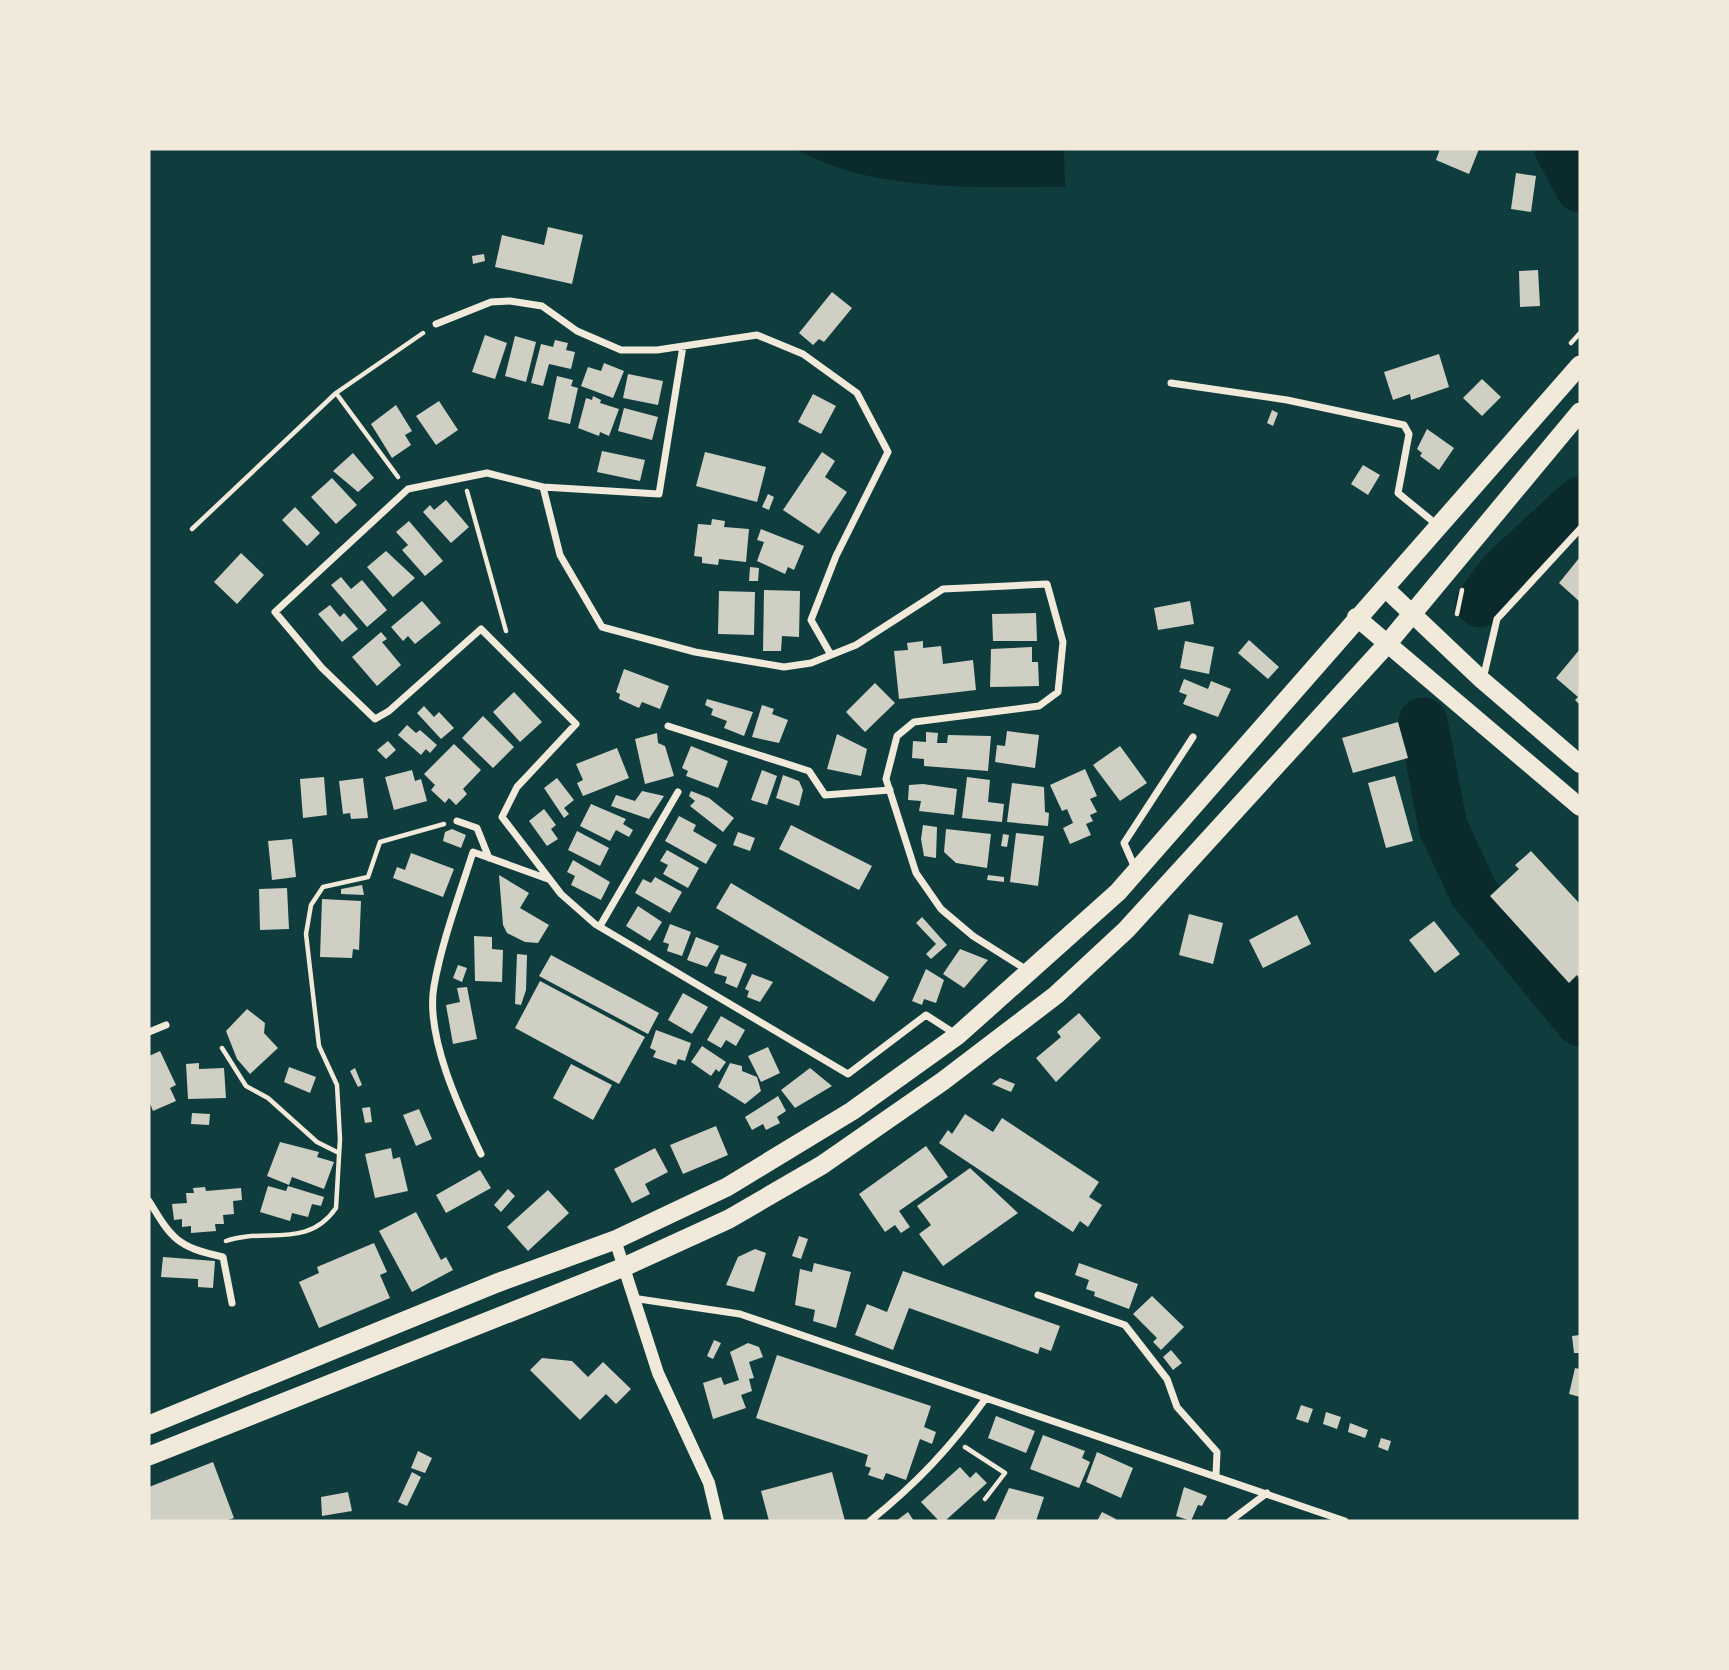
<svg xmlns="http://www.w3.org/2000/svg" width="1729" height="1670" viewBox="0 0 1729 1670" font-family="Ubuntu,sans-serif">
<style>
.water{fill:#0a2a2b}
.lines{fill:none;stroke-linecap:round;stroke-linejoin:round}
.river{stroke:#0a2a2b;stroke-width:49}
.building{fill:#cfcfc3}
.path{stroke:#f1e9da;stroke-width:4.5}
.minor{stroke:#f1e9da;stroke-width:7}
.tertiary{stroke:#f1e9da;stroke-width:12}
.primary{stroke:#f1e9da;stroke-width:18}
.trunk{stroke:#f1e9da;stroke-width:19}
</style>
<rect width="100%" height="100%" fill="#0f3d3e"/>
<path class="water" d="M796,149H1064L1065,187C980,187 872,193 796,149Z"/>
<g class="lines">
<path class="river" d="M1559,149L1580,188
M1480,603L1504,571L1580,501
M1423,722L1443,827L1474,893L1580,1022"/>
</g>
<path class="building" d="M1440,149H1479L1469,174L1436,160Z
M1516,173L1536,176L1531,212L1511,209Z
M548,227L583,235L572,284L495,267L502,235L544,245Z
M484,254L485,261L473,264L472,256Z
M1538,270L1540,306L1520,307L1519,271Z
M832,292L852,308L824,342L819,339L813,345L799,333Z
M485,335L507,343L495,379L472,372Z
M515,336L536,342L526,382L505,376Z
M555,340L568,343L566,350L575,352L571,369L549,364L543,386L531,383L541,344L553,347Z
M1439,354L1449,387L1411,400L1410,394L1393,400L1384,372Z
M604,363L624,371L613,398L581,386L588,367L601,371Z
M628,374L663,381L658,405L623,398Z
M557,376L573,380L571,386L578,388L570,424L548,419Z
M1482,379L1501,397L1482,416L1463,398Z
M813,394L836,406L821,434L798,422Z
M593,396L601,400L600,403L619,409L609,436L600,432L599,436L578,428L586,398L592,400Z
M439,401L458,430L436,445L416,416Z
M396,405L412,431L405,435L411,445L392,458L371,424Z
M624,408L658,417L652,440L618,431Z
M1272,410L1278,413L1273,426L1267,423Z
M1427,429L1454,448L1439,470L1420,456L1422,453L1417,449Z
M602,451L645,460L640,481L597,472Z
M705,452L766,467L757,502L696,486Z
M822,452L835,461L825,477L847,492L819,534L783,510Z
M353,453L374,478L358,492L333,471Z
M1363,465L1380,475L1368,495L1351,484Z
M332,478L357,505L336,524L311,497Z
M768,494L774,497L769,510L762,507Z
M446,500L469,527L451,543L423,512L430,505L434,510Z
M295,507L320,533L307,546L282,520Z
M712,519L725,521L724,527L749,529L746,562L719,559L718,565L702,563V557L694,556L698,524L711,525Z
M409,521L443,561L425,576L402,550L408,545L396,532Z
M761,529L804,546L794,570L788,567L785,574L757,561L764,542L757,540Z
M386,551L415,578L393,597L367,567Z
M241,553L264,575L237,604L214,582Z
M1580,557V602L1559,583Z
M750,567L759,568L758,581H749Z
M341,577L351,589L362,580L387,610L367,627L331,585Z
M764,590L800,591L799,637L782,636L781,651H763Z
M719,591L755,592L754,635L718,634Z
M422,601L441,623L415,644L408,636L403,641L391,627Z
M1190,601L1194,624L1158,630L1154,608Z
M330,605L340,617L344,613L358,629L342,642L318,614Z
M1036,613L1037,641H993L992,614Z
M381,632L387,639L382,642L401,665L377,686L352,657Z
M1249,640L1279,667L1268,679L1238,653Z
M923,641V648L941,646L943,664L973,660L976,690L899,699L894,651L908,650L907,643Z
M1185,641L1214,647L1209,674L1180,668Z
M1032,647V662H1038L1039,686L990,687L991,649Z
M1580,649V705L1575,700L1578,697L1556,678Z
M624,669L669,686L660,709L642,702L639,708L619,699L620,694L616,692Z
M1184,679L1208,689L1211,681L1231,689L1218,717L1183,704L1187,695L1179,692Z
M875,683L895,703L865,732L846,712Z
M514,692L542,722L520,742L493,712Z
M707,699L753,712L744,736L724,728L727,721L711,715L713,709L705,705Z
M762,705L774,709L772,714L788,720L779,743L752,737Z
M424,706L434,717L439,712L454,728L441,739L417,713Z
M483,716L514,747L493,768L462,738Z
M1398,722L1408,758L1353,773L1342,738Z
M407,725L416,733L420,730L437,745L430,753L426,749L421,755L398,735Z
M1007,731L1039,735L1035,768L995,762L997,745L1005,746Z
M926,732L938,733L937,743H947L948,735L991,736L988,771L924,766V759L912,758L913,741L926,742Z
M657,733L658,743L665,746L674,776L645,784L635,739Z
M837,734L867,749L861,776L827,769Z
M388,741L396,750L386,759L377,750Z
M454,744L481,770L463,789L467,794L456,805L449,798L445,803L431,790L435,785L424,774Z
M691,746L728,761L718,788L686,776L688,771L682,768Z
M1120,746L1147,783L1120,801L1093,765Z
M617,748L629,778L583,796L577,783L583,780L576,764Z
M1085,769L1097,796L1090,799L1097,812L1090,815L1093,821L1086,824L1091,835L1070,844L1063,828L1073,823L1067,809L1062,811L1050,785Z
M412,770L415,781L421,779L427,801L394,810L385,777Z
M762,770L777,776L767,805L751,800Z
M783,775L799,781L803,790L799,806L776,798Z
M1395,776L1413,841L1386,848L1368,783Z
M324,777L327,815L303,818L300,779Z
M967,777L990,780L988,802L1004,804L1002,822L962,818Z
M363,778L368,818L351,819L350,813L343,814L339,781Z
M557,778L574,800L564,808L569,814L564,818L544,788Z
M1012,783L1044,787L1045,812L1049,813L1048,826L1007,822Z
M923,784L957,789L954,815L919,811L921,801L908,800L909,785Z
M642,791L664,796L649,819L611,806L616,795L635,801Z
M691,791L709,798L734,818L723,832L690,806L695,801L689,796Z
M591,804L626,819L623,824L633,830L629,837L616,830L610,841L580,826Z
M544,809L556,825L551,829L558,839L547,846L529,821Z
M679,816L696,825L693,831L717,845L706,864L665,841Z
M791,825L872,866L859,890L779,849Z
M923,825L937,827L936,858L924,856L921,839Z
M452,829L466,835L461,848L443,841L445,832Z
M946,829L991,834L987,868L956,863L944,852Z
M577,831L609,848L600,866L568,850Z
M738,832L755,838L750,851L733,845Z
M1016,833L1044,836L1038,886L1010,882Z
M1003,834L1009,835L1007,847L1001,846Z
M292,839L296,877L272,880L268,841Z
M667,850L699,868L688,888L663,874L668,865L660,861Z
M1531,851L1580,904V979L1577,975L1569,983L1490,896L1519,869L1515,865Z
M411,853L454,869L443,897L393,878L397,867L405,870Z
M573,860L610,882L601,900L571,885L575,876L567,872Z
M499,875L529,893L520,908L549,925L538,943L525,942L507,933L503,925Z
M988,875L1004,877V882L987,880Z
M655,877L682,892L670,913L635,893L643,879L651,883Z
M731,883L889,977L874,1002L716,908Z
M362,885L364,895L341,894V889Z
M287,888L289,929L260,930L259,889Z
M322,899L361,901L359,950L353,949L352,958L320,957Z
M638,906L662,922L650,941L626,926Z
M1189,914L1223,923L1213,964L1179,955Z
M1297,915L1311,944L1263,968L1249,940Z
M922,917L947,945L931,959L926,954L936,944L916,923Z
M1434,921L1460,954L1435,973L1409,940Z
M670,924L691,932L682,956L667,951L669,944L663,942Z
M474,936L492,937V949L503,950L502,982L475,981Z
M696,937L719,946L707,967L687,960Z
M960,949L988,960L964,988L943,974Z
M517,954L527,955L526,990L521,1005L515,1004Z
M721,954L747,964L737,988L725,983L727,977L714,973Z
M551,955L659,1013L648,1034L539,976Z
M458,965L467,968L462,982L453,978Z
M926,969L944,980L936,1003L924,999L922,1005L912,1001Z
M752,974L773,982L760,1002L747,997L749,991L745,989Z
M540,981L645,1037L619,1084L515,1028Z
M467,987L477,1039L453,1044L446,1005L460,1002L457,988Z
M683,993L708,1007L692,1034L668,1020Z
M247,1009L265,1023L264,1033L278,1048L250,1074L237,1059L226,1031Z
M1079,1013L1101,1038L1056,1082L1036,1058L1061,1037L1057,1032Z
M721,1016L745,1030L736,1046L726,1040L721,1048L707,1040Z
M656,1030L691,1043L685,1061L678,1059L676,1065L653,1057L656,1051L650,1048Z
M702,1046L726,1062L719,1072L716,1069L711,1076L691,1062Z
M768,1047L780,1073L761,1082L748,1056Z
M160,1051L176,1085L170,1088L176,1101L153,1111L149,1101V1056Z
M199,1063V1069L224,1068L226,1098L188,1099L186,1064Z
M730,1063L742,1066V1071L757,1077L761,1091L745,1104L718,1087Z
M571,1064L612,1085L593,1120L553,1098Z
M289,1067L316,1077L310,1093L284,1082Z
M355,1068L362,1085L358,1087L350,1071Z
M810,1068L832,1086L795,1108L781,1090Z
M1000,1078L1015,1084L1011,1092L992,1084Z
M778,1096L786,1111L777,1117L780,1123L766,1130L763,1124L752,1130L745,1117Z
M370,1107L372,1122L365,1123L362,1108Z
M419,1109L432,1139L416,1146L403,1115Z
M192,1113L210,1114L209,1125L191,1124Z
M965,1114L993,1132L1002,1118L1099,1182L1089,1197L1102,1205L1088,1227L1080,1221L1073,1232L939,1143L948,1130L952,1134Z
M716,1126L728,1155L683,1174L670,1145Z
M280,1142L319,1152L317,1157L334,1162L324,1189L292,1177L289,1185L267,1176Z
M926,1146L948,1177L899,1211L910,1227L901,1233L895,1225L885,1232L859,1194Z
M391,1148L393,1159L400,1157L408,1191L375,1198L365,1154Z
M655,1148L668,1172L645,1184L650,1194L632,1203L614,1169Z
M970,1168L1018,1213L943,1266L919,1234L931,1225L917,1206Z
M480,1170L491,1188L446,1213L436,1195Z
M268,1186L286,1191L288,1186L324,1197L321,1206L312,1204L308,1217L292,1213L290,1221L260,1212Z
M205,1187L206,1191L241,1188L242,1200L233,1201L234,1214L223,1215L224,1224H215L216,1231L191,1233V1226L182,1227V1219L174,1220L172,1204L187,1203L186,1193H194L193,1188Z
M508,1189L515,1196L501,1212L494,1205Z
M548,1190L569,1213L528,1251L507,1227Z
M416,1212L441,1260L446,1257L453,1270L412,1292L379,1231Z
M799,1236L808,1239L801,1259L792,1256Z
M374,1243L387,1272L380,1275L390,1298L319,1328L299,1282L319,1273L317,1267Z
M755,1249L766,1253L754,1292L726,1285L738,1257Z
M163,1257L215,1261L213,1288L198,1287V1279L161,1277Z
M814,1263L851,1272L836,1328L813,1321L815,1310L795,1305L800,1269L812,1272Z
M1079,1263L1138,1284L1129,1309L1094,1296L1095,1292L1086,1289L1089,1280L1075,1275Z
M903,1271L1060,1326L1051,1351L1040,1347L1038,1354L909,1308L893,1350L855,1335L867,1304L887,1312Z
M1152,1296L1184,1327L1161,1350L1153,1342L1157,1338L1133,1314Z
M1580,1335V1353H1574L1572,1336Z
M714,1340L721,1343L713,1359L707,1356Z
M748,1343L759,1347L763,1357L749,1362L754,1378L749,1379L752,1391L741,1395L746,1408L713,1419L703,1383L721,1377L724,1385L739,1380L730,1352Z
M1171,1350L1182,1363L1173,1370L1163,1357Z
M777,1355L931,1406L924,1427L936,1432L932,1444L920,1439L906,1480L886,1473L883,1480L868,1475L871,1468L865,1466L868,1455L756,1418Z
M542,1358L572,1361L588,1377L603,1362L631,1389L616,1404L606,1394L580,1420L530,1370Z
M1575,1368L1580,1369V1397L1569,1394Z
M1301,1405L1313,1409L1308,1423L1296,1419Z
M1326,1412L1341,1417L1337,1429L1323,1424Z
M996,1416L1035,1431L1026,1453L988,1438Z
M1350,1423L1368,1430L1365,1438L1348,1432Z
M1043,1435L1085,1451L1082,1458L1090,1462L1079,1488L1030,1469Z
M1381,1438L1391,1441L1388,1451L1378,1447Z
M418,1451L432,1458L425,1473L411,1468Z
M1097,1452L1133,1468L1121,1498L1086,1482Z
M213,1462L234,1518L225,1521H149V1487Z
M960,1467L970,1478L976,1472L987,1483L945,1521H939L921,1502Z
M412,1472L421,1477L407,1506L398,1502Z
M832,1472L845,1521H769L761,1491Z
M1184,1487L1207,1496L1202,1506L1198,1505L1191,1521L1176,1516Z
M1009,1488L1044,1497L1036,1521H994Z
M348,1492L352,1511L322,1516L321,1497Z
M908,1512L914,1521H896Z
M1102,1512L1116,1519L1115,1521H1097Z"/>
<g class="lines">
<path class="path" d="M1571,343L1580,333
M336,393L398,477
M467,491L506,631
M192,529L336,393L423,333
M1457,614L1462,590
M222,1048L246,1086L268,1098L317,1142L339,1153
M226,1241C264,1227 307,1250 336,1208L340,1139L337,1085L319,1046L306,934L311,905L323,887L368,877L380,842L444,824
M965,1447L1005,1473L985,1499"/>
<path class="minor" d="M436,324L491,302L510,301L542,306L577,331L621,350H657L757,335L803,354L857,393L888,452L836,556L811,620L831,655L856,645L943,589L1047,584L1063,642L1058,692L1039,706L914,722L897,736L886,779L916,873L941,909L973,936L1027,970
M1171,383L1287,400L1404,425L1409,434L1398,493L1436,524
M543,487L659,494L683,346
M831,655L811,663L784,667L695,652L602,627L560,555L543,487L487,473L408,489L275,612L322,668L375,719L389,711L481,629L576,724L517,787L502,817L561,894L595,924L848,1074L926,1015L957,1035
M1483,679L1497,619L1580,529
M668,726L809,771L825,795L890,790
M457,821L477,828L489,858
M1135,868L1124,843L1193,737
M600,926L678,792
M149,1032L166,1025
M481,1154C460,1110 425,1036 434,986C442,941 459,896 473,852L548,879
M149,1201C172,1239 177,1247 223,1257L232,1303
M1038,1295L1125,1325L1167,1379L1177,1407L1217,1452L1216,1475
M632,1298L740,1314L1345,1521
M870,1521C917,1483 951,1447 986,1398
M1230,1521L1267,1493"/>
<path class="tertiary" d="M615,1240L658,1373L709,1483L718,1521"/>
<path class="primary" d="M1386,589L1482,680L1580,764
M1356,617L1580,807"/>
<path class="trunk" d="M149,1425L497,1283L615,1240L727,1187L852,1111L958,1035L1118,892L1580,365
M149,1456L624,1267L729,1219L822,1165L943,1081L1056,995L1126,930L1388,643L1580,412"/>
</g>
<rect width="1729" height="1670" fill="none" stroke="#f1e9da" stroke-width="301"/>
</svg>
